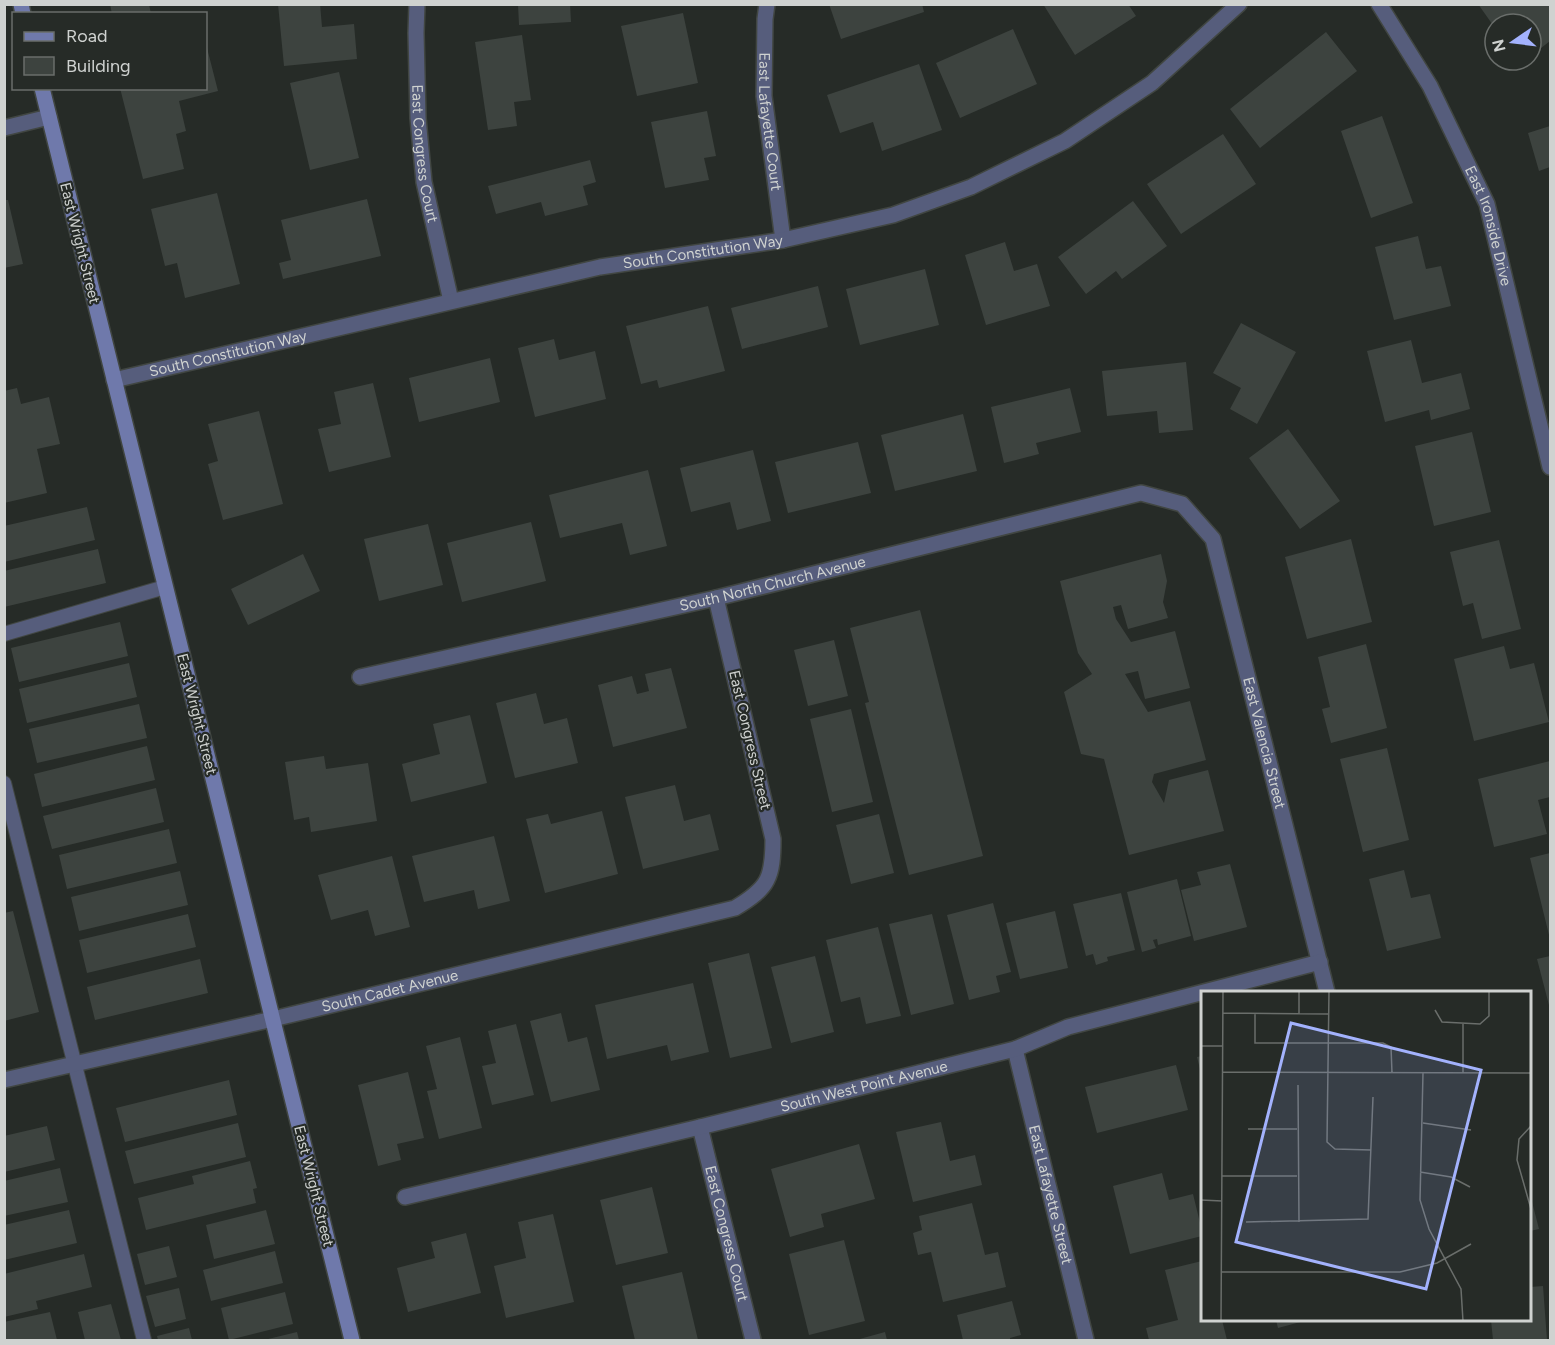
<svg xmlns="http://www.w3.org/2000/svg" width="1555" height="1345" viewBox="0 0 1555 1345" font-family="Figtree,sans-serif">
<style>
.building{fill:#3d433f}
.lines{fill:none;stroke-linecap:round;stroke-linejoin:round}
.lane-casing{stroke:#414642;stroke-width:16}
.street-casing{stroke:#414642;stroke-width:18}
.secondary-casing{stroke:#414642;stroke-width:18}
.lane{stroke:#565d7c;stroke-width:14}
.street{stroke:#565d7c;stroke-width:15}
.secondary{stroke:#6f79ab;stroke-width:15}
.labels{text-anchor:middle;stroke-width:4.5;stroke-linejoin:round;paint-order:stroke}
.street-label{font-size:15px;fill:#cfd2d0;stroke:#262b27}
.inset-road{fill:none;stroke:#6a6e6b;stroke-width:1.5}
.view{fill:#a3b2fd;fill-opacity:0.15;stroke:#a3b2fd;stroke-width:3}
.inset-edge{fill:none;stroke:#cfd2d0;stroke-width:3}
</style>
<rect width="100%" height="100%" fill="#262b27"/>
<path class="building" d="M110,4H149L151,14H112Z
M278,4H320L322,27L354,24L357,59L284,66Z
M518,4H570L571,22L519,25Z
M829,4H922L924,12L841,39Z
M1043,4H1128L1136,16L1075,55Z
M1478,4H1549L1550,7V41L1531,56V24H1495V28Z
M683,13L698,83L637,96L621,26Z
M1013,29L1037,84L960,118L936,63Z
M1326,32L1357,71L1260,148L1230,109Z
M522,35L531,100L514,102L517,126L488,130L475,42Z
M206,44L218,91L179,101L186,131L176,134L184,169L143,179L120,88H206Z
M919,64L942,130L882,151L873,122L840,133L827,95Z
M339,72L359,158L310,170L290,83Z
M707,111L716,156L704,158L709,180L665,188L651,122Z
M1382,116L1413,203L1371,218L1341,131Z
M1550,126V167L1539,171L1528,133Z
M1223,134L1256,184L1181,234L1147,184Z
M590,160L596,182L583,186L588,205L545,216L541,202L496,214L488,186Z
M217,193L240,284L185,298L177,263L165,266L151,209Z
M367,199L381,256L283,279L279,263L291,260L281,220Z
M4,200H8L23,264L4,268Z
M1133,201L1167,246L1122,279L1116,271L1086,294L1058,257Z
M1418,236L1426,269L1441,266L1451,306L1394,320L1375,247Z
M1005,242L1014,271L1037,264L1050,306L986,325L965,255Z
M925,269L939,325L860,345L846,289Z
M818,286L828,327L742,349L731,308Z
M708,306L725,371L659,388L657,380L641,384L626,326Z
M1241,323L1296,352L1257,424L1230,409L1241,388L1213,373Z
M554,339L559,360L595,351L606,399L535,417L518,348Z
M1411,340L1422,383L1461,373L1470,409L1431,420L1429,410L1385,422L1367,351Z
M490,358L500,402L419,422L409,378Z
M1186,362L1193,430L1159,433L1157,411L1107,416L1102,371Z
M373,383L391,457L329,472L318,429L341,424L334,392Z
M17,388L21,404L49,397L60,444L37,449L47,493L4,503V391Z
M1070,388L1081,432L1036,443L1039,454L1004,463L991,407Z
M259,411L283,504L223,520L208,464L218,461L208,424Z
M963,414L977,471L895,491L881,435Z
M1288,429L1340,501L1300,529L1249,458Z
M1472,432L1491,512L1434,526L1415,446Z
M858,442L871,493L788,513L775,462Z
M753,450L771,521L737,530L730,502L691,512L680,468Z
M648,470L667,546L630,555L622,523L560,538L549,495Z
M87,507L95,540L4,562V526Z
M531,522L546,581L462,602L447,543Z
M428,524L443,585L379,601L364,539Z
M1351,539L1372,622L1307,639L1285,557Z
M1499,540L1521,629L1482,639L1473,603L1463,606L1450,552Z
M98,549L106,583L4,607V571Z
M303,554L320,591L248,625L231,589Z
M1161,554L1167,581L1163,602L1168,618L1128,629L1121,605L1113,607L1116,619L1131,642L1175,631L1190,688L1145,699L1138,671L1125,674L1148,712L1190,701L1206,760L1154,774L1152,782L1164,803L1169,780L1208,770L1224,831L1129,855L1104,759L1081,754L1064,692L1092,674L1078,653L1060,581Z
M920,610L983,856L909,875L865,703L869,702L850,628Z
M120,622L128,656L19,682L11,648Z
M834,640L848,696L808,706L794,650Z
M1366,644L1387,728L1331,743L1322,709L1330,707L1318,657Z
M1504,646L1510,669L1534,663L1549,722L1474,741L1454,659Z
M129,663L137,697L27,723L19,689Z
M671,668L687,728L613,747L598,685L632,676L637,694L649,691L645,674Z
M536,693L544,724L567,718L578,763L515,778L496,703Z
M139,704L147,738L37,763L29,729Z
M851,709L873,802L832,812L810,719Z
M470,715L487,783L411,802L402,764L440,754L433,724Z
M147,746L155,780L42,807L34,774Z
M1387,748L1409,840L1363,852L1340,759Z
M324,756L326,769L368,763L377,821L311,832L309,817L294,820L285,762Z
M1550,761V797L1538,800L1547,834L1494,847L1478,779Z
M675,785L684,821L710,814L719,850L643,869L625,797Z
M156,788L164,822L52,849L43,816Z
M602,811L618,874L545,893L526,819L548,814L551,824Z
M879,814L894,873L851,884L836,825Z
M169,829L177,863L67,889L59,855Z
M494,836L510,901L478,909L474,890L424,902L412,856Z
M1550,853V939L1530,858Z
M392,856L410,927L375,936L368,910L331,920L318,875Z
M1230,864L1247,927L1194,941L1181,890L1201,885L1197,872Z
M1404,870L1411,898L1430,894L1441,938L1387,951L1369,879Z
M180,871L188,905L79,931L71,897Z
M1177,879L1191,936L1158,945L1157,939L1153,940L1156,948L1142,952L1127,892Z
M1121,893L1135,950L1107,957L1108,961L1096,965L1093,954L1086,956L1073,904Z
M993,903L1011,972L996,976L1000,992L969,1000L947,915Z
M13,911L39,1012L4,1021V913Z
M1055,911L1068,968L1020,979L1006,923Z
M188,914L196,947L87,973L79,940Z
M932,914L954,1004L911,1015L889,924Z
M878,927L901,1016L866,1024L860,997L841,1002L826,940Z
M749,953L772,1048L730,1058L708,963Z
M815,956L834,1032L791,1043L771,967Z
M1550,956V1009L1537,959Z
M200,959L208,993L95,1020L87,987Z
M693,983L709,1052L671,1061L667,1045L607,1059L595,1005Z
M561,1013L568,1042L587,1037L600,1090L551,1102L530,1021Z
M516,1024L534,1095L492,1105L482,1066L496,1063L488,1031Z
M460,1037L482,1128L439,1139L427,1091L437,1089L426,1046Z
M1202,1056V1077L1197,1057Z
M1176,1065L1188,1110L1097,1133L1085,1087Z
M408,1072L424,1138L397,1144L401,1160L378,1166L358,1085Z
M229,1080L237,1115L125,1142L116,1108Z
M941,1122L950,1161L975,1155L982,1185L913,1202L896,1132Z
M238,1123L246,1157L134,1184L125,1151Z
M47,1126L55,1160L4,1172V1136Z
M859,1144L875,1199L821,1214L824,1227L790,1237L771,1169Z
M250,1161L257,1188L253,1189L256,1203L146,1230L138,1198L194,1184L192,1176Z
M60,1168L68,1202L4,1216V1181Z
M1162,1173L1169,1200L1193,1194L1202,1231V1236L1130,1254L1113,1186Z
M652,1187L668,1253L616,1265L600,1200Z
M1530,1194L1539,1229L1530,1231Z
M972,1203L985,1255L998,1252L1006,1287L943,1302L931,1252L918,1255L913,1233L922,1230L919,1216Z
M69,1210L77,1243L4,1260V1225Z
M266,1210L275,1244L214,1259L206,1225Z
M553,1214L574,1302L506,1318L494,1266L526,1258L518,1222Z
M466,1233L481,1293L408,1312L397,1268L435,1258L431,1242Z
M844,1240L865,1321L809,1335L789,1254Z
M169,1246L177,1277L145,1285L137,1254Z
M275,1251L283,1283L211,1301L203,1270Z
M84,1254L92,1287L36,1301L38,1309L4,1317V1274Z
M1202,1261V1320H1222L1227,1340H1149L1146,1328L1178,1320L1165,1270Z
M682,1272L698,1340H635L622,1286Z
M1543,1286L1547,1340H1493L1491,1320H1530V1287Z
M179,1288L186,1319L155,1327L146,1296Z
M285,1292L293,1324L229,1340L221,1308Z
M1012,1301L1021,1335L1010,1338V1340H963L957,1315Z
M111,1304L121,1340H85L78,1312Z
M50,1312L57,1340H4V1322Z
M1276,1320H1308L1278,1328Z
M189,1328L192,1340H158L157,1336Z
M297,1332L299,1340H264Z
M885,1332L887,1340H856Z"/>
<g class="lines">
<defs>
<path id="lane" d="M4,634L165,587
M4,783L144,1340"/>
<g id="street">
<path id="s1" d="M417,4L416,33L418,118L424,182L451,301"/>
<path id="s2" d="M767,4L765,19L764,96L783,240"/>
<path id="s3" d="M1379,4L1430,86L1487,204L1550,467"/>
<path d="M4,128L49,117"/>
<path id="s4" d="M114,380L600,267L783,240L893,215L971,187L1065,141L1152,83L1239,4"/>
<path id="s5" d="M360,677L716,598L1141,493L1182,504L1213,539L1327,992"/>
<path id="s6" d="M1015,1049L1086,1340"/>
<path id="s7" d="M4,1080L273,1019L735,908C769,888 773,877 773,839L716,598"/>
<path id="s8" d="M700,1127L753,1340"/>
<path id="s9" d="M405,1197L700,1127L1015,1049L1068,1027L1320,962"/>
</g>
<path id="secondary" d="M21,4L23,14
M42,88L352,1340"/>
</defs>
<use href="#lane" class="lane-casing"/>
<use href="#street" class="street-casing"/>
<use href="#secondary" class="secondary-casing"/>
<use href="#lane" class="lane"/>
<use href="#street" class="street"/>
<use href="#secondary" class="secondary"/>
</g>
<g class="labels">
<g class="street-label">
<text dy="5" stroke="none"><textPath href="#s2" startOffset="118">East Lafayette Court</textPath></text>
<text dy="5" stroke="none"><textPath href="#s1" startOffset="150">East Congress Court</textPath></text>
<text dy="5" stroke="none"><textPath href="#s3" startOffset="249">East Ironside Drive</textPath></text>
<text transform="translate(80 243) rotate(76)" y="5">East Wright Street</text>
<text dy="5" stroke="none"><textPath href="#s4" startOffset="603">South Constitution Way</textPath></text>
<text dy="5" stroke="none"><textPath href="#s4" startOffset="117">South Constitution Way</textPath></text>
<text dy="5" stroke="none"><textPath href="#s5" startOffset="423">South North Church Avenue</textPath></text>
<text transform="translate(197 714) rotate(76)" y="5">East Wright Street</text>
<text transform="translate(750 740) rotate(77)" y="5">East Congress Street</text>
<text dy="5" stroke="none"><textPath href="#s5" startOffset="1102">East Valencia Street</textPath></text>
<text dy="5" stroke="none"><textPath href="#s7" startOffset="396">South Cadet Avenue</textPath></text>
<text dy="5" stroke="none"><textPath href="#s9" startOffset="472">South West Point Avenue</textPath></text>
<text transform="translate(314 1186) rotate(76)" y="5">East Wright Street</text>
<text dy="5" stroke="none"><textPath href="#s6" startOffset="150">East Lafayette Street</textPath></text>
<text dy="5" stroke="none"><textPath href="#s8" startOffset="110">East Congress Court</textPath></text>
</g>
</g>
<g transform="translate(1201 991)">
<rect width="330" height="330" fill="#262b27"/>
<path class="inset-road" d="M98,0V23M128,0L126,151L134,158L170,159M234,19L241,31L279,33L288,25V0M22,22L128,23M54,23V52H182L190,56L191,82M262,33V82M0,55H22M22,81L330,82M222,82L219,209L228,238L260,298L262,330M97,94L98,231M222,132L270,139M330,135L318,148L316,169L330,218M47,138H96M219,181L250,186L269,196M21,185H96M0,209L21,210M45,231L167,228L172,106M20,281H199L236,272L270,253M20,330L22,0"/>
<path class="view" d="M90,32L280,79L225,298L35,251Z"/>
<rect width="330" height="330" class="inset-edge"/>
</g>
<rect width="1555" height="1345" fill="none" stroke="#cfd2d0" stroke-width="12"/>
<rect x="12" y="12" width="195" height="78" fill="#262b27" stroke="#6a6e6b" stroke-width="1.5"/>
<rect x="24" y="32" width="30" height="9" fill="#6f79ab" stroke="#6a6e6b" stroke-width="1.5"/>
<text x="66" y="42" font-size="18" fill="#cfd2d0">Road</text>
<rect x="24" y="57" width="30" height="18" fill="#3d433f" stroke="#6a6e6b" stroke-width="1.5"/>
<text x="66" y="72" font-size="18" fill="#cfd2d0">Building</text>
<g transform="translate(1513 42) rotate(256)"><circle r="28" fill="#262b27" stroke="#6a6e6b" stroke-width="1.5"/>
<path d="M0-4.5L10 22L0 15L-10 22Z" fill="#a3b2fd"/>
<text y="-9" font-size="16" font-weight="bold" text-anchor="middle" fill="#cfd2d0">N</text>
</g>
</svg>
